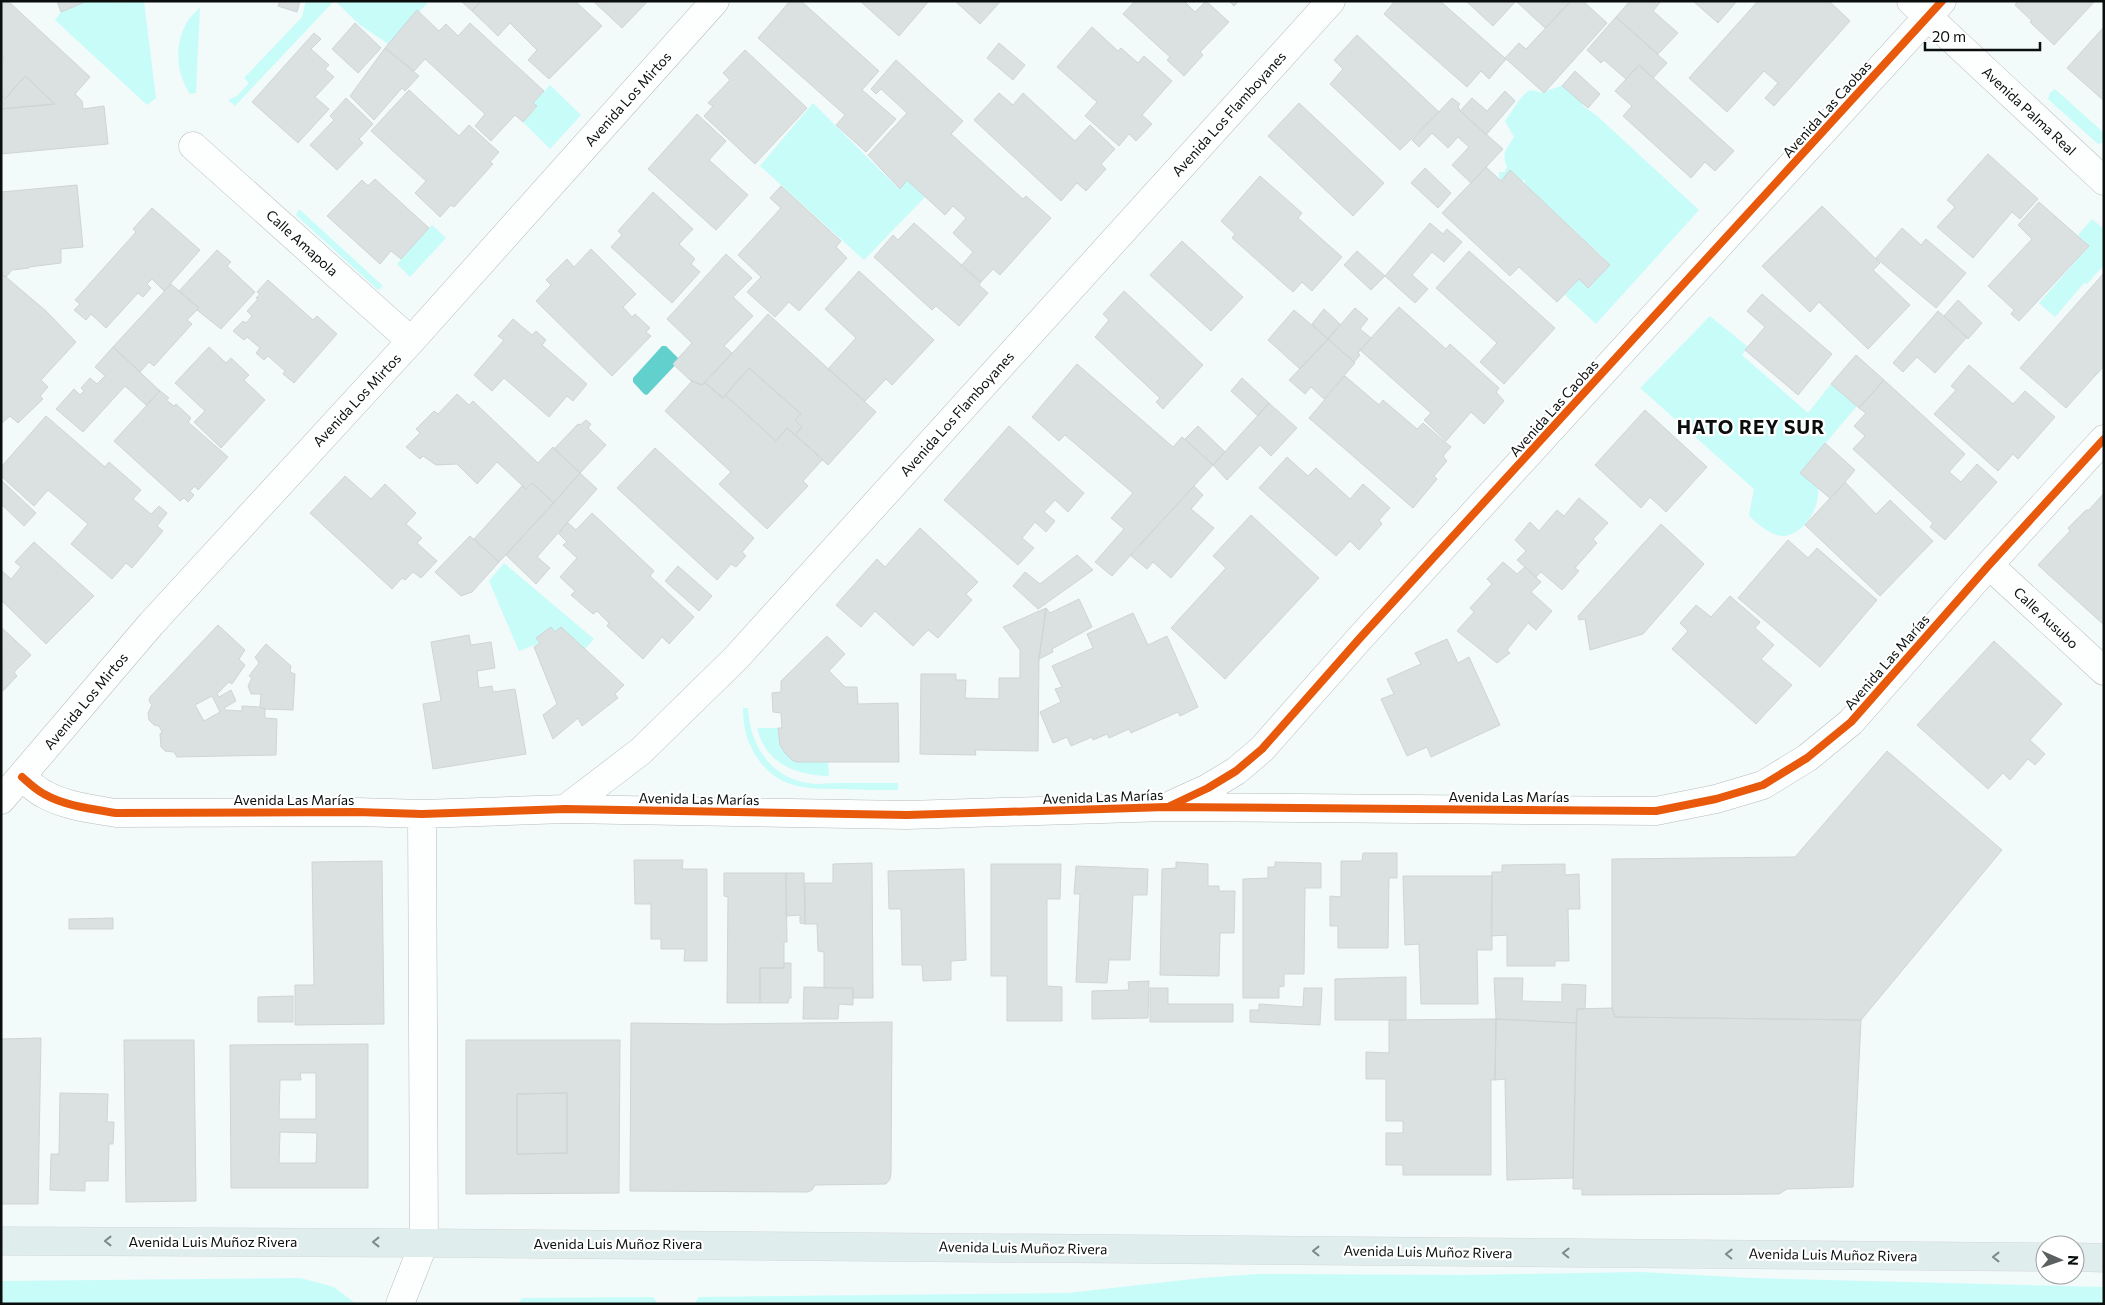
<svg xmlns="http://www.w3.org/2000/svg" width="2105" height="1305" viewBox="0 0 2105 1305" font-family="Commissioner,sans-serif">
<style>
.green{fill:#c7fcf9}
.water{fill:#62d0cc}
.building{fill:#dbe1e1;stroke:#cfd5d5;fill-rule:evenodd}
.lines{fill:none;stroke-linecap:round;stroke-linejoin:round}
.minor-casing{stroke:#b7bcbc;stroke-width:29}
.major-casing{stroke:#d3d7d7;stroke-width:29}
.minor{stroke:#fdfefe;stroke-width:28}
.major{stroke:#dfeded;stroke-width:28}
.cycleway-casing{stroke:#fff;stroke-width:11}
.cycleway{stroke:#e8590c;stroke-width:8}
.oneway{stroke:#7f8989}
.labels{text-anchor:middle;stroke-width:4.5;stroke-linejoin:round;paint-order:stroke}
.street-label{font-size:14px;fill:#0a0f0e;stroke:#fff}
.district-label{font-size:19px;font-weight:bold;letter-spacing:1px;fill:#0a0f0e;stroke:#fff}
</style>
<rect width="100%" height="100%" fill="#f2fafa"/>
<path class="green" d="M87,1H114L117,3L144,1L156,98L147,105L55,20L61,12Z
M306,1H334L235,106L228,100L237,96L249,83L244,78L302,17Z
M335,1H429L390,45L360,25Z
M200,7L196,93L190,94C176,73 174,45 187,22C190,17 196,12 200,7Z
M1566,83L1581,99L1583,106L1596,115L1699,210L1596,324L1565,295L1579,279L1589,288L1610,264L1525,184V179L1513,188L1500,187L1499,172H1505L1507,167C1501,153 1507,149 1514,137L1505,121C1514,110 1518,98 1530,90L1544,93C1551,88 1559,88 1566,83Z
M550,85L581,115L550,149L523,122L537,107L533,103Z
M2055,89L2104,133L2102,143L2098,144L2048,99L2050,93Z
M813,103L899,189L907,180L925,197L864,260L760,166Z
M299,209L383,286L378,290L296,215Z
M2092,219L2104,229V265L2087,284L2084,283L2055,317L2039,303L2089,246L2078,235Z
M432,225L446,238L410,277L397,264Z
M1710,316L1748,347L1742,355L1808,413L1831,384L1857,406L1800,473L1818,488C1820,507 1805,533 1785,536C1773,537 1755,523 1749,515L1754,489L1640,388Z
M504,563L594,639L585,649L555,632L537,638L540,643L519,651L489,581Z
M743,708H748C749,744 771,778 808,783C817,785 827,783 836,783C856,783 877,783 898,783V790C880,790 862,790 844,789C809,789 780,790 758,759C747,743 743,727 743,708Z
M757,728H778C781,765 797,762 828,762L829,776C795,775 766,764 757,728Z
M1640,1272L1751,1278L2104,1287V1304H694L699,1297L1068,1293L1202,1278L1259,1274L1460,1275Z
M300,1278L334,1287L356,1304H1V1281Z
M653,1297L658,1304H518L522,1298Z"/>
<path class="water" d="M662,346H666L680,360L647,395L644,394L633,382V378Z"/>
<path class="building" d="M1,1H8L90,77L75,94L82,101L83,109L104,106L108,144L1,154V109L55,104L25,76L5,99L1,95V61L4,58L1,55Z
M57,1H87L61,12Z
M280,1H300L297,12L278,6Z
M461,1H481L472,11Z
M481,1H575L602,26L549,79L528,60L537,50L510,23L498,36L472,11Z
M593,1H648L622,28Z
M790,1H801L879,71L862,90L896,119L866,152L836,125L845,115L758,38Z
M860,1H929L899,36Z
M955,1H1001L980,24Z
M1135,1H1184L1195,12L1206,1L1229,22L1200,52L1203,55L1184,76L1167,60L1170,57L1123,14Z
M1229,1H1239L1234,6Z
M1395,1H1440L1506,59L1489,79L1481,71L1467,87L1384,14Z
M1466,1H1571L1545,28L1516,1L1493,26Z
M1571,1H1583L1607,23L1544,93L1505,58L1519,43L1526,49Z
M1630,1H1661L1653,11L1678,33L1658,54L1616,17Z
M1693,1H1737L1718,23Z
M1758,1H1829L1850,21L1774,106L1765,98L1778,83L1764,71L1727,112L1689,78Z
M2018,1H2095L2054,45L2030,22L2032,21L2015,5Z
M417,10L439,31L446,24L458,36L470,23L544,91L533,103L537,106L523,122L515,115L491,141L475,126L485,114L425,59L414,71L385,48Z
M1616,17L1667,63L1653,78L1639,65L1626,79L1604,60L1601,63L1587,50Z
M355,23L381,48L358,73L332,49Z
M1092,27L1118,51L1121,48L1138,63L1144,56L1172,81L1142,115L1152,124L1136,141L1129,134L1119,146L1085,116L1097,102L1057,67Z
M2103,28H2104V101L2067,68Z
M314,33L321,39L311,49L329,65L325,69L334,77L315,97L329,109L298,143L252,102Z
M1357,35L1439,112L1400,150L1330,84L1343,69L1334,60Z
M999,43L1025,65L1013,80L987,58Z
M385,48L419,76L405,91L402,88L374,120L350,96Z
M745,50L807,108L755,164L704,116L713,106L708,103L730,80L723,73Z
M896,60L963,121L951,134L1023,199L1026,196L1051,218L1000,275L993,269L981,282L961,266L973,252L953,233L966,218L953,206L945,215L907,180L900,189L868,155L907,113L881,89L876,94L871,89Z
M1639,65L1734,151L1715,171L1705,162L1691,178L1623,116L1632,106L1615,91Z
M1575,71L1600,94L1588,108L1562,86Z
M25,76L55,104L1,109V95L5,99Z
M409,90L459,136L469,125L499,152L490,162L493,164L454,207L451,205L440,217L415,193L426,181L371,131Z
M1505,91L1515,101L1486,135L1460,111L1472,98L1487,111Z
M999,93L1013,105L1023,93L1075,141L1090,125L1115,149L1101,164L1106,169L1086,191L1077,183L1061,201L974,120Z
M346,98L373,124L359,139L363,143L337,170L310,145L334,120L330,116Z
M1452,98L1460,104L1458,106L1460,111L1503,149L1471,183L1452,165L1469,147L1458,137L1448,148L1432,133L1419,147L1412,140Z
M1299,103L1384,183L1353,216L1268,136Z
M697,114L726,141L709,160L748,195L716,230L648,169Z
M1988,154L2038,199L2020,219L2012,212L1973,258L1937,227L1955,207L1947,200Z
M1486,167L1501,181L1510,170L1610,265L1588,288L1579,279L1557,302L1519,267L1510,276L1442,213Z
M1425,168L1451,193L1438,208L1411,183Z
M1260,176L1302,213L1298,218L1342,257L1312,291L1302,282L1293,292L1232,238L1235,234L1221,221Z
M375,179L429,228L401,259L391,251L380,264L327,216L362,180L368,186Z
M77,185L83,247L61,249V263L29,267V268L12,270L6,277L1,275V192Z
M781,186L841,241L836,247L847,258L799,311L789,302L775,317L747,292L761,277L738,255L781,208L770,198Z
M653,192L693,229L679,244L695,259L691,264L700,272L672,303L611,247L622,235L618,231Z
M2039,202L2089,246L2019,321L2011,314L2014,310L1988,286L2032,239L2018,225Z
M1822,206L1880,263L1873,270L1910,305L1868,349L1819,302L1810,312L1762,266Z
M152,208L200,250L164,291L152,279L147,284L151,288L143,297L138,293L106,328L91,314L86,320L74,310L80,304L75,300L136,232L133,229Z
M914,223L981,282L979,285L988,293L959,326L936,306L932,310L874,257L893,235L898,240Z
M1430,223L1443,234L1447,229L1462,242L1444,262L1432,252L1412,275L1428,289L1415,303L1385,276Z
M1902,228L1921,245L1926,239L1966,273L1936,308L1876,258Z
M1182,241L1243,297L1211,331L1150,275Z
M591,249L636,294L623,307L632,317L635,314L650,328L646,332L651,336L612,376L536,301L551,285L546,280L567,259L574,267Z
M217,250L231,262L227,266L255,292L221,329L197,310L199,308L179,291Z
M1357,251L1385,276L1371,290L1344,265Z
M1469,251L1555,328L1504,384L1480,362L1497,343L1436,288Z
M726,254L752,278L733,297L753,316L724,346L732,353L702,385L690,380L673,364L692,343L667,319Z
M859,271L934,340L892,385L886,379L865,401L828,369L856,338L825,309Z
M2104,273V366L2066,408L2020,368Z
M1,275L6,277L46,311L76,342L41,380L48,387L40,396L43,399L18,423L10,416L1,424Z
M268,280L313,320L317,316L337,334L294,383L283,374L285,371L268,356L264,360L256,353L260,348L247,337L244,340L233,331L243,321L246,323L252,316L247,311L258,299L256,298L260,294L257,292Z
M171,284L199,308L187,320L192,324L154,366L149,362L140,372L113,347Z
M1124,291L1203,365L1163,409L1156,402L1160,398L1095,337L1109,320L1103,314Z
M1762,294L1832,354L1798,395L1745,350L1765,327L1747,311Z
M1958,300L1982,323L1968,339L1944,316Z
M1399,307L1446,349L1450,344L1499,388L1496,392L1504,401L1484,424L1471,412L1446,441L1424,420L1431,413L1360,350Z
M1355,308L1368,319L1360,329L1371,338L1358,353L1360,355L1354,362L1328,339Z
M1324,309L1340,324L1328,339L1312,324Z
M1294,310L1328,339L1300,369L1268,340Z
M1938,311L1967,337L1935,373L1917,357L1903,372L1893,363Z
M768,314L876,412L828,465L795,435L802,427L795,420L801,414L749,368L723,398L705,383Z
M513,319L532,335L536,331L546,340L542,345L587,384L573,401L567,396L549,417L504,378L492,391L474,375L504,340L498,336Z
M1328,339L1355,363L1324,399L1311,387L1305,394L1289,380Z
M113,347L159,390V392L146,405L125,386L83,432L56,409L74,389L80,395L84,391L81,388L90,378L97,384L105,376L95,367Z
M209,347L226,363L231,358L249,375L244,380L265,400L221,448L194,422L205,411L175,383Z
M1856,355L1884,380L1859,408L1831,384Z
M1077,364L1173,447L1182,437L1213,465L1112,576L1095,562L1124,529L1111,518L1133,493L1065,435L1059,441L1032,417Z
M1969,365L2013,404L2025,391L2055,417L2018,459L2013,454L1998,471L1934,414L1956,390L1951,386Z
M749,368L801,414L795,420L802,427L795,435L787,428L776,441L725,395Z
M1345,376L1379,405L1383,400L1417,429L1423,423L1451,447L1443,456L1447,461L1434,476L1437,479L1413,508L1309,418Z
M1242,378L1269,403L1258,416L1231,391Z
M690,380L702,385L705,383L723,398L725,395L776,441L787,428L823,459L803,481L808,486L767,529L719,484L731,472L665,411L692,381Z
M1884,380L1965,454L1949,472L1961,482L1977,464L1997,482L1945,540L1930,527L1933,523L1853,449L1865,436L1854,426L1866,413L1859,408Z
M159,390L169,398L166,400L174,406L176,404L191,418L188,422L228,457L198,490L195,486L190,491L194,495L188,502L184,498L180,501L114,441L159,392Z
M457,394L469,405L473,401L538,463L553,447L580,473L554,503L532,483L526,489L497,462L477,484L457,464L436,465L423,456L420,459L406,447L420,433L416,429L434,411L438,414Z
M1269,403L1297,428L1271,456L1260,445L1227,480L1213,465Z
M1645,410L1707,467L1666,512L1650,497L1641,508L1595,465Z
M46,416L105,467L109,462L141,490L133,499L151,514L159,506L167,513L157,526L163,531L132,568L126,563L112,579L71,544L88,524L48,490L34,506L1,476V467Z
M586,420L591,424L588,428L606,445L580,473L554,449L578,424L580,425Z
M1009,426L1084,493L1068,512L1055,500L1044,512L1055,521L1046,532L1035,522L1022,538L1034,548L1018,565L944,500Z
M1198,426L1225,452L1213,465L1185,439Z
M1825,443L1855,470L1831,499L1800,473Z
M655,448L754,538L742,552L746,556L736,567L731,564L717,580L617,488Z
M1287,457L1308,476L1316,468L1350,499L1363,484L1390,508L1379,520L1382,524L1359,550L1350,541L1336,556L1259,488Z
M580,473L597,489L537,557L550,568L536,584L506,555Z
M345,476L371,499L385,484L416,513L406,524L422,538L417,543L437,561L421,578L413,572L405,580L402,578L392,589L310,513Z
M1,480L36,513L24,526L1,504Z
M1845,482L1876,514L1890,500L1933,541L1880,596L1805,525Z
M532,483L554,503L499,562L474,539L522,486L526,489Z
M1194,486L1203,495L1191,509L1214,528L1171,578L1153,562L1147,569L1130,555Z
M2104,493V625L2038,565L2070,531L2068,528L2086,510H2089Z
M1579,498L1608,523L1593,539L1597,543L1575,568L1579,571L1562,590L1541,572L1536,577L1517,560L1526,551L1515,540L1530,522L1539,531L1557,510L1564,516Z
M592,513L654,571L650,576L694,617L669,644L662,637L643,659L607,626L609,623L597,611L593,614L571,595L575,591L560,577L577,558L563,545L567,542L559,534L567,522L576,530Z
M1251,515L1319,578L1225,679L1171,628L1226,568L1213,556Z
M1661,524L1704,564L1643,634L1590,650L1585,619L1579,620L1578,616Z
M920,528L978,582L966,594L972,600L938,638L928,630L913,646L875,611L861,627L836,605L877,559L885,567Z
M470,536L499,562L472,592L461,596L435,572Z
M1788,540L1808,558L1817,548L1877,600L1820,667L1738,598Z
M34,542L94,596L46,644L1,600V570L11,579L21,567L15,562Z
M1077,555L1093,570L1038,609L1013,586L1025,572L1040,584Z
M1503,562L1517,574L1525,567L1541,582L1531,592L1552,611L1536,630L1528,623L1507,650L1510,653L1497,663L1457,631L1474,612L1470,608L1492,584L1487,579Z
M678,566L712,596L699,611L665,581Z
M1730,596L1760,622L1755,628L1774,645L1761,659L1792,685L1756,724L1672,649L1688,631L1680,623L1696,605L1711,617Z
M1079,599L1092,627L1052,649L1053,652L1039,659L1046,608L1050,613Z
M1046,608L1039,659L1038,751L975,750L976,755L920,754L921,674H956V680H966L965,698L999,699V678H1020V650L1003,627Z
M1133,613L1148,645L1167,636L1198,707L1180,716L1178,712L1131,733L1129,729L1109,738L1107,734L1093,740L1092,737L1071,746L1067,737L1053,743L1040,712L1061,702L1055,689L1062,687L1052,666L1093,648L1087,634Z
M218,625L245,650L239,659L245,665L232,684L229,682L217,694L219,697L231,690L236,701L224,708L225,710L242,711V706L260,707L265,709V718L277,719L276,755L177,757L174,752L165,751L161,747L160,734L162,732L159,726L154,725L149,720L148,713L152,705L149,701L150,697ZM212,696L220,712L204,721L195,705Z
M1,627L31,655L14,672L17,676L3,691Z
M551,627L555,632L561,627L624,685L615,694L618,698L582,726L578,718L553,739L543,715L557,704L534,647L540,643L536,638Z
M469,635L471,645L491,642L495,668L477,671L479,688L492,686L493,692L515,689L526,754L433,769L423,704L441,701L431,642Z
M827,636L845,654L829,671L845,687H857L858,704L898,703L899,762H797L792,760L785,753L780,745L778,728H782L781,713L773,712L772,693L781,692V681Z
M1447,639L1458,663L1469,657L1500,725L1431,757L1427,747L1407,756L1381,699L1394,694L1387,679L1421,664L1415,653Z
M1994,641L2062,704L2030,740L2045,754L2035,765L2028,759L2010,780L2003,773L1988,789L1917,725Z
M266,644L291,666L290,672L295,674L293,710L265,709L260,707L261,694H251L248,686L252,678L249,676L259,663L255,657Z
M1887,751L2002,850L1861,1020L1615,1017L1612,1008V859L1795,857Z
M1363,853H1397V878H1389L1388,948H1338V926H1330V896L1341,897V861H1362Z
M634,860H683L682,869H707V961H684L685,949H661V939H651V904H635Z
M382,861L384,1024L295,1025V985H314L312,862Z
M1176,862L1208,864V886H1219V891H1235L1234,933H1220L1219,976L1160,975L1162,869L1176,868Z
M1275,862L1321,863V888H1305L1304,974H1284V986L1279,987V998H1243V879L1268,878V867H1275Z
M872,863L873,998H853V988H824V952L818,951L817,924H805V883H833V864Z
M991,864H1061L1060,899H1047V986L1062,987V1021H1007V976H991Z
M1565,864V875L1579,874L1580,909H1568L1569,961H1555V966H1507V935L1491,936L1492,872H1502V865Z
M1076,866L1148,869L1147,895H1133L1130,960H1109L1107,983L1076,982L1080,894H1074Z
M964,869L966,960L951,961V980L923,981L922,965H902L901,909H889L888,871Z
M724,873H786L787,942H784V968H760V1003H727L728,897L724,896Z
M786,873H804L805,924L800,923V915L786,916Z
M1403,876H1492V950H1477L1478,1004H1421L1419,944L1405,945Z
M113,918V929H69V919Z
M784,963H791V998H789L788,1003H760V968H784Z
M1406,977V1020H1335V979Z
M1494,978H1523L1522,1001L1562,1002V984L1586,985L1585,1009H1577L1576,1023L1496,1019Z
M1149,981L1148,1018L1092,1019V991L1129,990L1128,982Z
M804,987L853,988V1005L839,1004L838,1019H803Z
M1150,988H1168V1004H1233V1022H1150Z
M1304,988H1322L1320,1025L1250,1022V1010H1259V1004L1303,1007Z
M293,996V1022H258V997Z
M1612,1008L1615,1017L1861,1020L1853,1187L1787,1189L1779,1194L1582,1195V1189H1573L1577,1009Z
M1496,1019L1495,1080H1491V1175H1403V1165H1386V1133H1403V1121H1386V1079H1366V1052L1389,1053V1020Z
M1496,1019L1576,1023L1573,1178L1507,1180L1505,1079L1495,1080Z
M892,1022L891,1173L890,1179L886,1184L815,1185L812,1190L808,1192L630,1191L631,1023L719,1024Z
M41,1038L38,1204H1V1039Z
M124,1040H194L196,1201L126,1202Z
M466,1040H620L619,1193L466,1194ZM567,1093V1153L517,1154V1094Z
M368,1044V1188H231L230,1045ZM300,1073H316V1119H279L280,1080H301ZM280,1132L317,1133L316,1163H279Z
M60,1093L108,1094L107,1122H114L113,1144H109L108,1181H85V1191L50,1190L51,1154H59Z
M567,1093V1153L517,1154V1094Z"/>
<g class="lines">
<defs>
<path id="minor" d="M1911,1L2104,181
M193,146L411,341
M1989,565L2104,671
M22,777C29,783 36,790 44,794C65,806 92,809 116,813L357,812L422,814L565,809L907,815L1166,807L1656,811L1716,799L1763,785L1807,758L1851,722L1989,565L2104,439
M1,800L151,624L411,341L715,1
M1173,804L1208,788L1236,771L1262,749L1360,638L1942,1
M565,809L641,751L736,658L1331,1
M400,1304L424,1243L422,814"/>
<path id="major" d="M1,1241L424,1243L2045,1257
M2075,1257L2104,1258"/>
</defs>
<use href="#minor" class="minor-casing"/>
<use href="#major" class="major-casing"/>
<use href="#minor" class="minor"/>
<use href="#major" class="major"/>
<defs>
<path id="cycleway" d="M22,777C29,783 36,790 44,794C65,806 92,809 116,813L357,812L422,814L565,809L907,815L1166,807L1656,811L1716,799L1763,785L1807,758L1851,722L1989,565L2104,439
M1170,806L1208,788L1236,771L1262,749L1360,638L1942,1"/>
</defs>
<use href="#cycleway" class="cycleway-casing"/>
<use href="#cycleway" class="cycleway"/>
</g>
<defs><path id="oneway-chevron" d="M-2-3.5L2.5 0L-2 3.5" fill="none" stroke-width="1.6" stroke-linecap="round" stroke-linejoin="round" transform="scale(1.25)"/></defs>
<g class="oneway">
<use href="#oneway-chevron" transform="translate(108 1241) rotate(-180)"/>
<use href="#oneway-chevron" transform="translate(376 1242) rotate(-180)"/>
<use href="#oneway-chevron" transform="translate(1316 1251) rotate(-180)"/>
<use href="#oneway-chevron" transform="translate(1566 1253) rotate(-179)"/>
<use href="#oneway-chevron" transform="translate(1729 1254) rotate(-179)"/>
<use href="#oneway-chevron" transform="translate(1996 1257) rotate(-180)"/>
</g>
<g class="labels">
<g class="street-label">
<text transform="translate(628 99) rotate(-48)" y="5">Avenida Los Mirtos</text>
<text transform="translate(1827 109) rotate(-48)" y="5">Avenida Las Caobas</text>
<text transform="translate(2029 111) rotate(43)" y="5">Avenida Palma Real</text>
<text transform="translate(1229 114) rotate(-48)" y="5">Avenida Los Flamboyanes</text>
<text transform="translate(302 243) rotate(42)" y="5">Calle Amapola</text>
<text transform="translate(357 400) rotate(-47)" y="5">Avenida Los Mirtos</text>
<text transform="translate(1554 408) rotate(-48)" y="5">Avenida Las Caobas</text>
<text transform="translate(957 414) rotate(-48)" y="5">Avenida Los Flamboyanes</text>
<text transform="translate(2046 618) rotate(43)" y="5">Calle Ausubo</text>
<text transform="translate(1887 662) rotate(-49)" y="5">Avenida Las Marías</text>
<text transform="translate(86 701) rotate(-50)" y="5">Avenida Los Mirtos</text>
<text transform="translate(1103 797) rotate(-2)" y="5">Avenida Las Marías</text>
<text x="1509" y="802">Avenida Las Marías</text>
<text transform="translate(699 799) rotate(1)" y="5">Avenida Las Marías</text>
<text x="294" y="805">Avenida Las Marías</text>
<text x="213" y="1247">Avenida Luis Muñoz Rivera</text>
<text x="618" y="1249">Avenida Luis Muñoz Rivera</text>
<text transform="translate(1023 1248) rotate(1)" y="5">Avenida Luis Muñoz Rivera</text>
<text transform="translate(1428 1252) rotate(1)" y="5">Avenida Luis Muñoz Rivera</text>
<text transform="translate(1833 1255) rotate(1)" y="5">Avenida Luis Muñoz Rivera</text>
</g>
<g class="district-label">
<text x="1751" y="434">HATO REY SUR</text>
</g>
</g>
<rect width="2105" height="1305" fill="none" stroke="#0a0f0e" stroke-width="5"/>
<g transform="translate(2060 1260) rotate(92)"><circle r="24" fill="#ffffff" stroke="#9d9f9f"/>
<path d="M0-4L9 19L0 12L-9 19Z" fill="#5b6161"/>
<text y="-8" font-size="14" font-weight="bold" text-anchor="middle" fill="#0a0f0e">N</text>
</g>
<path d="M1925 42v8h115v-8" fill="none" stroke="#0a0f0e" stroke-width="2.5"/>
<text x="1932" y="42" font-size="15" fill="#0a0f0e" stroke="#ffffff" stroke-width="4" paint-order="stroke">20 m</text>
</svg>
